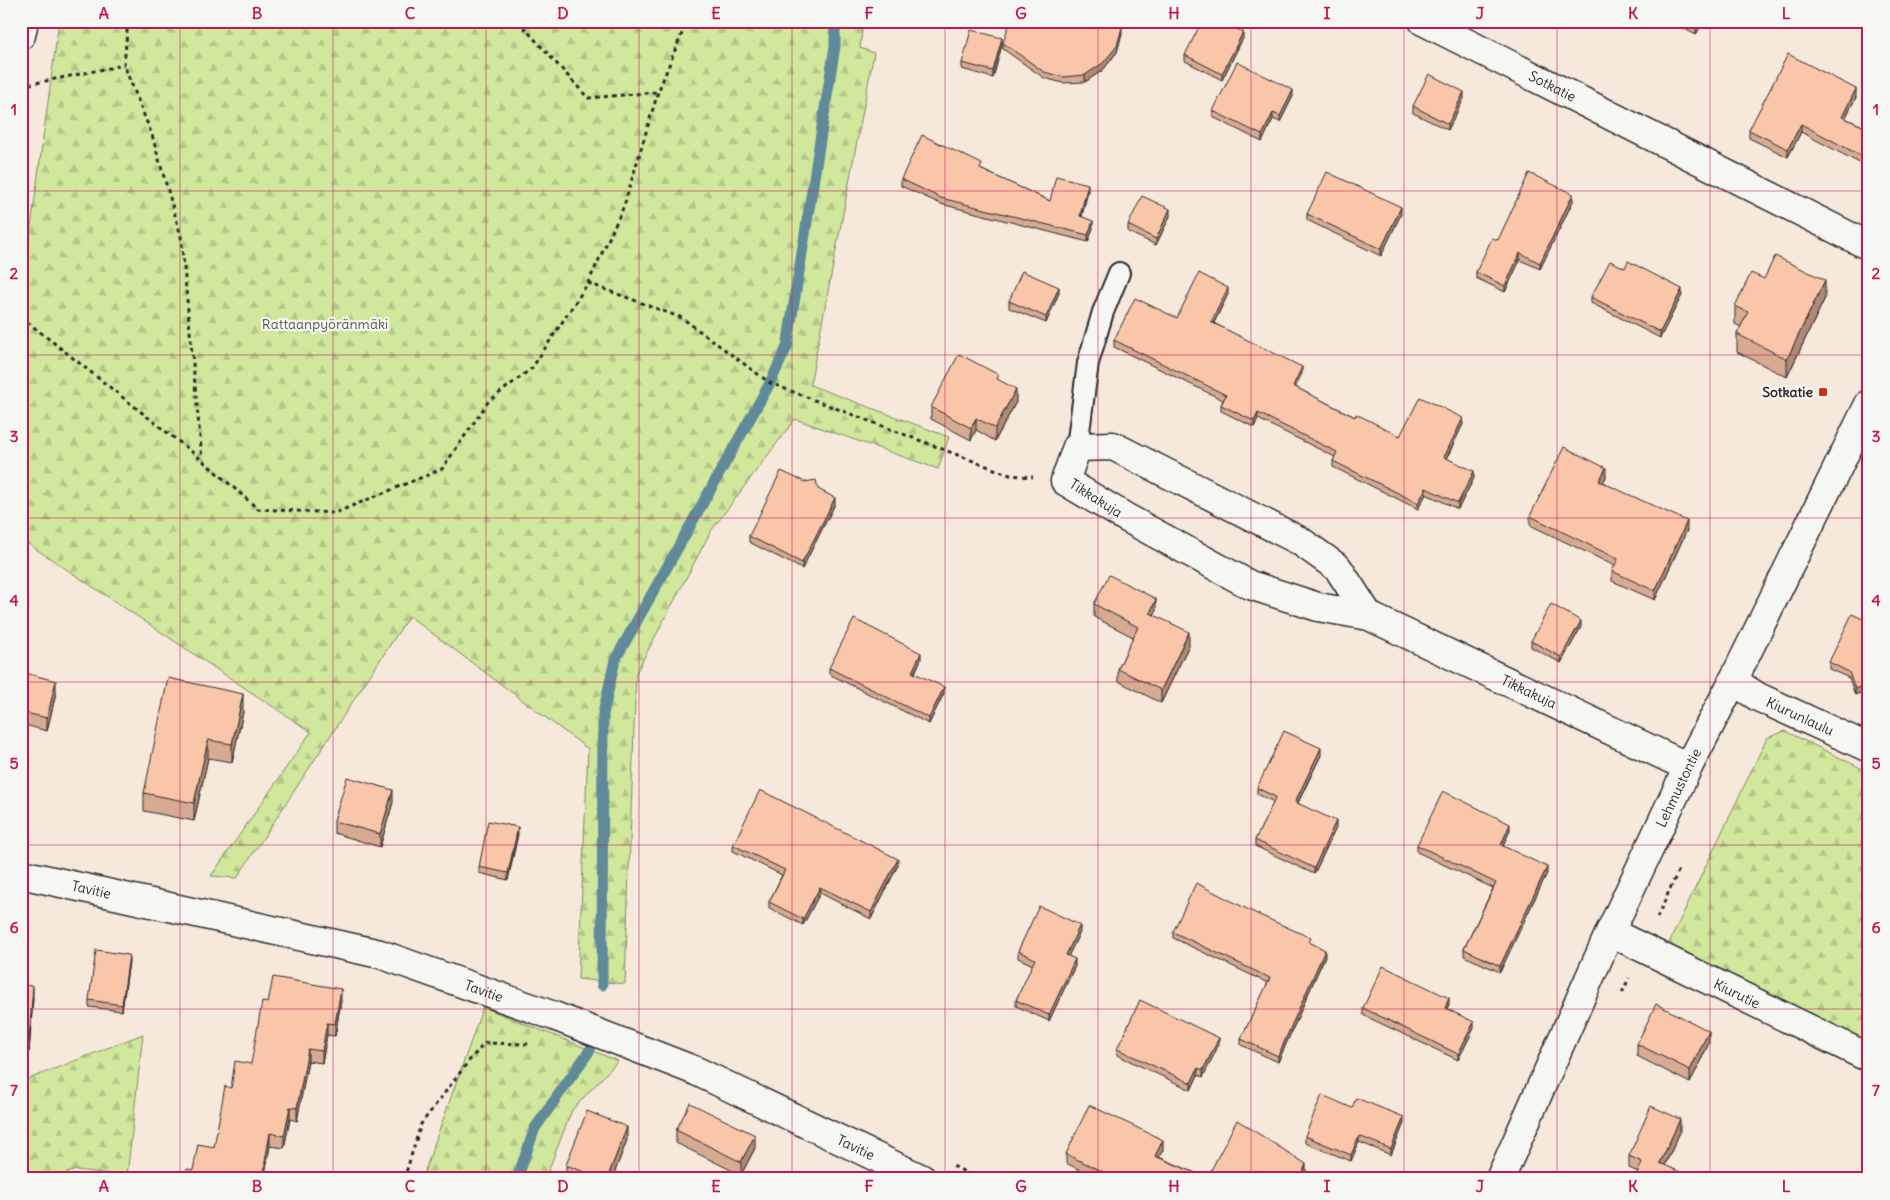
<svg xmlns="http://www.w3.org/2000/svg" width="1890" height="1200" viewBox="0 0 1890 1200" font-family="Delius,sans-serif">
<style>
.forest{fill:url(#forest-firs);stroke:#7e8964}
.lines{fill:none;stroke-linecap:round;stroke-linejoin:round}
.stream{stroke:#608a9a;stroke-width:11}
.lane-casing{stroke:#2b2b2b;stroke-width:24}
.street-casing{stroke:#2b2b2b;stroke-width:31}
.secondary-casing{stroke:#2b2b2b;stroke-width:31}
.path{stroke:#2b2b2b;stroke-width:3;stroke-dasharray:4 4;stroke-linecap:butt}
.lane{stroke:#f6f6f2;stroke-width:20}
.street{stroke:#f6f6f2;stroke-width:28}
.secondary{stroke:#f6f6f2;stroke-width:28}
.wall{fill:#d7aa92;stroke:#2b2b2b}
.shaded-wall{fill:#af8b77;stroke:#2b2b2b}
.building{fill:#fac6aa;stroke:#2b2b2b}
.grid{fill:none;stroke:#c2185b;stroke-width:1;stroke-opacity:0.55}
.poi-dot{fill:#c8321e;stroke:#f6f6f2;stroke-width:2}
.labels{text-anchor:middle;stroke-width:4.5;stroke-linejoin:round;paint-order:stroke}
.street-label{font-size:14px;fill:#2b2b2b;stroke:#f6f6f2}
.park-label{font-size:14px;fill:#545a47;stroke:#f6f6f2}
.poi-label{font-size:14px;font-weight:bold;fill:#2b2b2b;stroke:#f6f6f2;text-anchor:end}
.neatline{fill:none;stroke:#c2185b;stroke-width:2}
.grid-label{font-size:16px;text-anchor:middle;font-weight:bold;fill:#c2185b}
</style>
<defs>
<pattern id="forest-firs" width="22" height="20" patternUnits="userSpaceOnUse" patternTransform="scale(1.25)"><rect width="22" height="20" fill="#d0e79c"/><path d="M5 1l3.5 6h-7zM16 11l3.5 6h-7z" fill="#b3c687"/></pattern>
</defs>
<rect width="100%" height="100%" fill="#f7e8dc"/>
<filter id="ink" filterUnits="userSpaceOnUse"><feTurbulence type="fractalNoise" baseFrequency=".02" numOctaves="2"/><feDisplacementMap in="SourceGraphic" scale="10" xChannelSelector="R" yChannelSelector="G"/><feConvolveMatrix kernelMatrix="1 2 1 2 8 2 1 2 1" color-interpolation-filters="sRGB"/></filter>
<g filter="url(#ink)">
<path class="forest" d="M59,21H863L860,48L874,53L810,385L949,437L938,469L795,419L711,531L636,673L625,984L578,979L588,749L409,616L237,878L211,876L311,732L21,539V300Z
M1785,731L1869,772V1048L1667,947L1767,738Z
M483,1007L618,1061L572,1110L545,1179H422Z
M143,1034L127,1176L76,1170L49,1179H21V1082Z"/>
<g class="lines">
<path class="stream" d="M602,985L603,714L615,660L770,383L787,347L835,46V21
M517,1179L535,1128L590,1050"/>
<defs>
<path id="lane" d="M1077,447L1088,363L1103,312L1119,273"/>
<g id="street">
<path id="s1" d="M1423,21L1869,246"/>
<path d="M21,35L24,21"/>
<path id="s2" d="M1369,616L1318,607L1250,585L1125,517L1065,481L1077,447L1113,446L1300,541L1338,568L1369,616L1688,767"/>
<path id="s3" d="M1733,681L1758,697L1869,748"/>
<path id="s4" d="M21,874L380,954L554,1016L696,1071L922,1179"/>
<path id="s5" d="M1610,932L1863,1055"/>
</g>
<g id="secondary">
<path id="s6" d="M1500,1179L1610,932L1688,767L1733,681L1869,404"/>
</g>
</defs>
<use href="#lane" class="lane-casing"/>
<use href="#street" class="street-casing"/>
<use href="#secondary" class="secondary-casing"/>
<path class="path" d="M128,21L124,65L152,135L181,236L202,459
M518,21L588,98L658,92
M21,86L124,65
M588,283L682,318L770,383L1010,475L1033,477
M21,317L202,460L258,509L335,513L442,469L488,402L532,368L588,283L624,206L658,92L687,21
M1657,918L1680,867
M1622,993L1629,978
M953,1166L979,1179
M404,1179L421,1124L468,1062L485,1043L529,1044"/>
<use href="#lane" class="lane"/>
<use href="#street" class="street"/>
<use href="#secondary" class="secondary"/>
</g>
<path class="wall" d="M1669,21H1703L1696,35Z
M1122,33L1117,52L1103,70L1085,82L1063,83L1044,78L1003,49V43Z
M1243,38L1222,80L1185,61V55Z
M1002,45L993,78L962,69V63Z
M1293,96L1280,122L1273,119L1262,142L1213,117V111Z
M1856,97L1845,118L1869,129V188L1863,185V177L1867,167L1801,132L1788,157L1749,138V130Z
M1464,98L1448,130L1413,113V106Z
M982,170L1050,201L1088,191L1082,216L1093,228L1088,242L941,204L901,186V179Z
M1573,201L1540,269L1520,260L1505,292L1476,278V272L1498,240Z
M1307,214H1401L1381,256L1307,220Z
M1170,216L1156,245L1128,232V225Z
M1625,268L1682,295L1660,338L1591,303V297Z
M1764,279L1825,298L1787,377L1737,352V334L1741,327L1735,324V306Z
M1059,293L1046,323L1009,308V301Z
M1228,294L1214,323L1302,373L1295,387L1355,417L1400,436L1463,424L1447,458L1474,478L1458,509L1426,494L1418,509L1333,467V461L1335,457L1258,419L1254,427L1221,411V405L1223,400L1114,347V340L1177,318Z
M999,380L1016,402L995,441L976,430L971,440L931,419V407Z
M1606,477L1603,482L1687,530L1655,600L1612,581V571L1615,566L1530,525V516Z
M818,489L835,504L802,569L749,542V536Z
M1094,604L1156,611L1154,615L1189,645L1161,703L1118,681V669L1133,637L1094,617Z
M1869,622L1855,695L1849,678L1829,669V662Z
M1581,627L1561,663L1531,647V641Z
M921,659L915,673L944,693L929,724L829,674V668Z
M21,672L56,693L47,731L21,724Z
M243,712L232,762L208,758L194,821L144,811V793Z
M1321,755L1298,803L1336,828L1314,874L1255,846V840L1274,802L1257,794V788Z
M393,802L380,847L334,833V821Z
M1510,830L1503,846L1547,873L1500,972L1464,956V949L1493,888L1417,852V845Z
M518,834L508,880L479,873V867Z
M733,845L898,865L871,919L820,893L803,925L769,908V902L782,875L733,851Z
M1080,932L1068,956L1075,966L1049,1021L1016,1006V1000L1033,965L1018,958V951Z
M1173,932L1311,943L1325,956L1278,1062L1241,1045V1039L1268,983L1173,938Z
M129,961L122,1011L89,1007V1000Z
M21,985L33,998L29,1052L21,1051Z
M341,1001L335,1036L327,1035L322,1063L308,1061L297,1121L290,1119L284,1148L270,1146L264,1179H185L214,1147L231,1088L251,1064Z
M1449,1004L1447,1009L1474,1028L1458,1060L1363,1015V1008Z
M1709,1043L1690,1083L1637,1056V1044Z
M1219,1044L1203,1077L1198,1075L1191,1090L1117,1055V1049Z
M1352,1108L1404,1123L1391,1155L1359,1142L1351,1161L1305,1143V1136Z
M676,1130L755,1148L741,1175L676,1143Z
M1680,1132L1665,1165L1638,1172L1629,1168V1156Z
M627,1140L612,1179H571L566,1177V1165Z
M1163,1150L1159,1157L1207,1178L1306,1174L1304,1179H1098L1066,1163V1154Z"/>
<path class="shaded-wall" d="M1700,21H1703L1696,35V28Z
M1122,27V33L1117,52L1103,70L1085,82V75Z
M1243,32V38L1222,80V74Z
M1002,38V45L993,78V71Z
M1856,89V97L1842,125V117Z
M1293,90V96L1280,122V116Z
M1464,92V98L1448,130V124Z
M1273,113V119L1262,142V135Z
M1801,124V132L1788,157V149Z
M1088,184V191L1080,222V216Z
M1573,194V201L1540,269V263Z
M1401,207V214L1381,256V249Z
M1170,209V216L1156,245V239Z
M1093,221V228L1088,242V235Z
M1520,253V260L1505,292V286Z
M1825,280V298L1787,377V359Z
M1059,287V293L1046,323V317Z
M1228,288V294L1211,328V322Z
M1682,289V295L1660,338V332Z
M1302,367V373L1293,393V386Z
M1016,389V402L995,441V428Z
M1258,413V419L1254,427V421Z
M976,418V430L971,440V428Z
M1463,418V424L1444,463V457Z
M1606,468V477L1599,490V481Z
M1474,471V478L1458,509V503Z
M1426,488V494L1418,509V503Z
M835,498V504L802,569V563Z
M1687,521V530L1655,600V591Z
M1156,599V611L1150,625V613Z
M1581,621V627L1561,663V657Z
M1189,632V645L1161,703V690Z
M921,653V659L912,678V672Z
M56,681V693L47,731V718Z
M1869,683V690L1855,695V689Z
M944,687V693L929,724V718Z
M243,694V712L232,762V744Z
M208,740V758L194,821V803Z
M1321,748V755L1295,808V802Z
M393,790V802L380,847V834Z
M1336,821V828L1314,874V868Z
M1510,824V830L1501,851V845Z
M518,827V834L508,880V873Z
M898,859V865L871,919V912Z
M1547,867V873L1500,972V966Z
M820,887V893L803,925V919Z
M1080,925V932L1066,961V955Z
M1325,950V956L1278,1062V1056Z
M129,955V961L122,1011V1005Z
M1075,959V966L1049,1021V1015Z
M33,986V998L29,1052V1040Z
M341,989V1001L335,1036V1024Z
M1449,998V1004L1445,1014V1008Z
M1474,1022V1028L1458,1060V1054Z
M327,1023V1035L322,1063V1051Z
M1709,1031V1043L1690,1083V1070Z
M1219,1038V1044L1203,1077V1070Z
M308,1049V1061L297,1121V1108Z
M1198,1068V1075L1191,1090V1083Z
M290,1107V1119L284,1148V1136Z
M1404,1117V1123L1391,1155V1149Z
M1680,1119V1132L1660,1176V1163Z
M627,1127V1140L612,1179H607Z
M270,1133V1146L264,1179H262Z
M755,1135V1148L741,1175V1162Z
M1359,1136V1142L1351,1161V1155Z
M1163,1140V1150L1155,1165V1156Z
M1306,1164V1174L1304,1179H1300Z"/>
<path class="building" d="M1010,21H1121L1122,27L1117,46L1103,63L1085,75L1063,77L1044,72L1003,43Z
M1202,21H1221L1243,32L1222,74L1185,55Z
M1682,21H1700L1696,28Z
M971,30L1002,38L993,71L962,63Z
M1788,54L1856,89L1842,117L1869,129V160L1801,124L1788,149L1749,130Z
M1237,62L1293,90L1280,116L1273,113L1262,135L1213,111Z
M1429,74L1464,92L1448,124L1413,106Z
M922,135L982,164L980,169L1050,201L1056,176L1088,184L1080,216L1093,221L1088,235L941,198L901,179Z
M1869,164V180L1863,177Z
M1327,172L1401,207L1381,249L1307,214Z
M1529,173L1573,194L1540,263L1520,253L1505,286L1476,272L1492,238L1498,240Z
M1142,196L1170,209L1156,239L1128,225Z
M1775,256L1825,280L1787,359L1737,334L1748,312L1735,306L1751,273L1764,279Z
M1610,261L1625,268L1628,261L1682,289L1660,332L1591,297Z
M1022,271L1059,287L1046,317L1009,301Z
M1199,273L1228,288L1211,322L1302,367L1293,386L1355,417L1356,414L1400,436L1420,397L1463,418L1444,457L1474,471L1458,503L1426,488L1418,503L1333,461L1337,452L1258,413L1254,421L1221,405L1226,395L1114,340L1135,298L1177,318Z
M959,354L999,375L997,379L1016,389L995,428L976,418L971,428L931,407Z
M1564,447L1606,468L1599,481L1687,521L1655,591L1612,571L1618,559L1530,516Z
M781,471L805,482L816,480L818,489L835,498L802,563L749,536Z
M1109,575L1156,599L1150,613L1189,632L1161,690L1118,669L1138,627L1094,604Z
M1551,604L1581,621L1561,657L1531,641Z
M1852,614L1869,622V683L1855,689L1849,672L1829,662Z
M854,619L921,653L912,672L944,687L929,718L829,668Z
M21,672L56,681L47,718L21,712Z
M168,678L243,694L232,744L208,740L194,803L144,793Z
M1284,731L1321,748L1295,802L1336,821L1314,868L1255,840L1276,797L1257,788Z
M347,777L393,790L380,834L334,821Z
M760,790L898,859L871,912L820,887L803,919L769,902L785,870L733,845Z
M1443,791L1510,824L1501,845L1547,867L1500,966L1464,949L1496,883L1417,845Z
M488,821L518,827L508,873L479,867Z
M1196,883L1255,913L1311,938L1309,942L1325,950L1278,1056L1241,1039L1270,978L1173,932Z
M1039,906L1080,925L1066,955L1075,959L1049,1015L1016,1000L1035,959L1018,951Z
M96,950L129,955L122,1005L89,1000Z
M1383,966L1449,998L1445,1008L1474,1022L1458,1054L1363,1008Z
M273,977L341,989L335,1024L327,1023L322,1051L308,1049L297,1108L290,1107L284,1136L270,1133L262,1179H185L187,1169L193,1170L198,1144L214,1147L225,1086L231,1088L235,1061L251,1064L262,1002L268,1003Z
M21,985L33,986L29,1040L21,1039Z
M1140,1000L1219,1038L1203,1070L1198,1068L1191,1083L1117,1049Z
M1656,1004L1709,1031L1690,1070L1637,1044Z
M1322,1095L1352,1108L1356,1098L1404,1117L1391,1149L1359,1136L1351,1155L1305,1136Z
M690,1103L755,1135L741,1162L676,1130Z
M1089,1105L1163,1140L1155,1156L1207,1178L1237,1120L1306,1164L1300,1179H1118L1066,1154Z
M1651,1106L1680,1119L1660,1163L1696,1179H1635L1642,1162L1629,1156Z
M587,1111L627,1127L607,1179H603L566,1165Z"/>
</g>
<path class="grid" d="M180,21V1179M333,21V1179M486,21V1179M639,21V1179M792,21V1179M945,21V1179M1098,21V1179M1251,21V1179M1404,21V1179M1557,21V1179M1710,21V1179M21,191H1869M21,355H1869M21,518H1869M21,682H1869M21,845H1869M21,1009H1869"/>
<rect class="poi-dot" x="1818" y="387" width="10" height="10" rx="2.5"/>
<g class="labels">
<g class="street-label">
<text dy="5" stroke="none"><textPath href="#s1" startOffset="145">Sotkatie</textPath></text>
<text transform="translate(1096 498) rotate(32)" y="5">Tikkakuja</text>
<text dy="5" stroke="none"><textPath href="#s2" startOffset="898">Tikkakuja</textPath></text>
<text dy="5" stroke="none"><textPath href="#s3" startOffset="76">Kiurunlaulu</textPath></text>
<text dy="5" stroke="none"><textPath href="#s6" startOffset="430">Lehmustontie</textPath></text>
<text dy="5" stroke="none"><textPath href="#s4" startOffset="72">Tavitie</textPath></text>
<text dy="5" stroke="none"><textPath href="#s4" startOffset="478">Tavitie</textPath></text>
<text dy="5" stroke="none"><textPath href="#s5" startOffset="141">Kiurutie</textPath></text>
<text dy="5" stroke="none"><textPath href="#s4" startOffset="882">Tavitie</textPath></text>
</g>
<g class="park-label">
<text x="325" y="329">Rattaanpyöränmäki</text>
</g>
<g class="poi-label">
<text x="1813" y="397">Sotkatie</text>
</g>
</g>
<rect width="1890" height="1200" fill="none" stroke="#f6f6f2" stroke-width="55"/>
<rect x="28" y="28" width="1834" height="1144" class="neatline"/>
<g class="grid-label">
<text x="104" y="19">A</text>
<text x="257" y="19">B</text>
<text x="410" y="19">C</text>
<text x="563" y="19">D</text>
<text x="716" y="19">E</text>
<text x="869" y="19">F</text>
<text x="1021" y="19">G</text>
<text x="1174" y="19">H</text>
<text x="1327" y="19">I</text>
<text x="1480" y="19">J</text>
<text x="1633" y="19">K</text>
<text x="1786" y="19">L</text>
<text x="14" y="115">1</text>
<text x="1876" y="115">1</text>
<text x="14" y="279">2</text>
<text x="1876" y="279">2</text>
<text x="14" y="442">3</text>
<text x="1876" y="442">3</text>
<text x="14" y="606">4</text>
<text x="1876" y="606">4</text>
<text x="14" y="769">5</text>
<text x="1876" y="769">5</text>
<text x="14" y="933">6</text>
<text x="1876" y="933">6</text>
<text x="14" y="1096">7</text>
<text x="1876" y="1096">7</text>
<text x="104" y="1192">A</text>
<text x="257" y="1192">B</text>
<text x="410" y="1192">C</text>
<text x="563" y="1192">D</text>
<text x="716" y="1192">E</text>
<text x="869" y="1192">F</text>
<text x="1021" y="1192">G</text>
<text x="1174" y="1192">H</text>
<text x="1327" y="1192">I</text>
<text x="1480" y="1192">J</text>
<text x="1633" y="1192">K</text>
<text x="1786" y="1192">L</text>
</g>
</svg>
